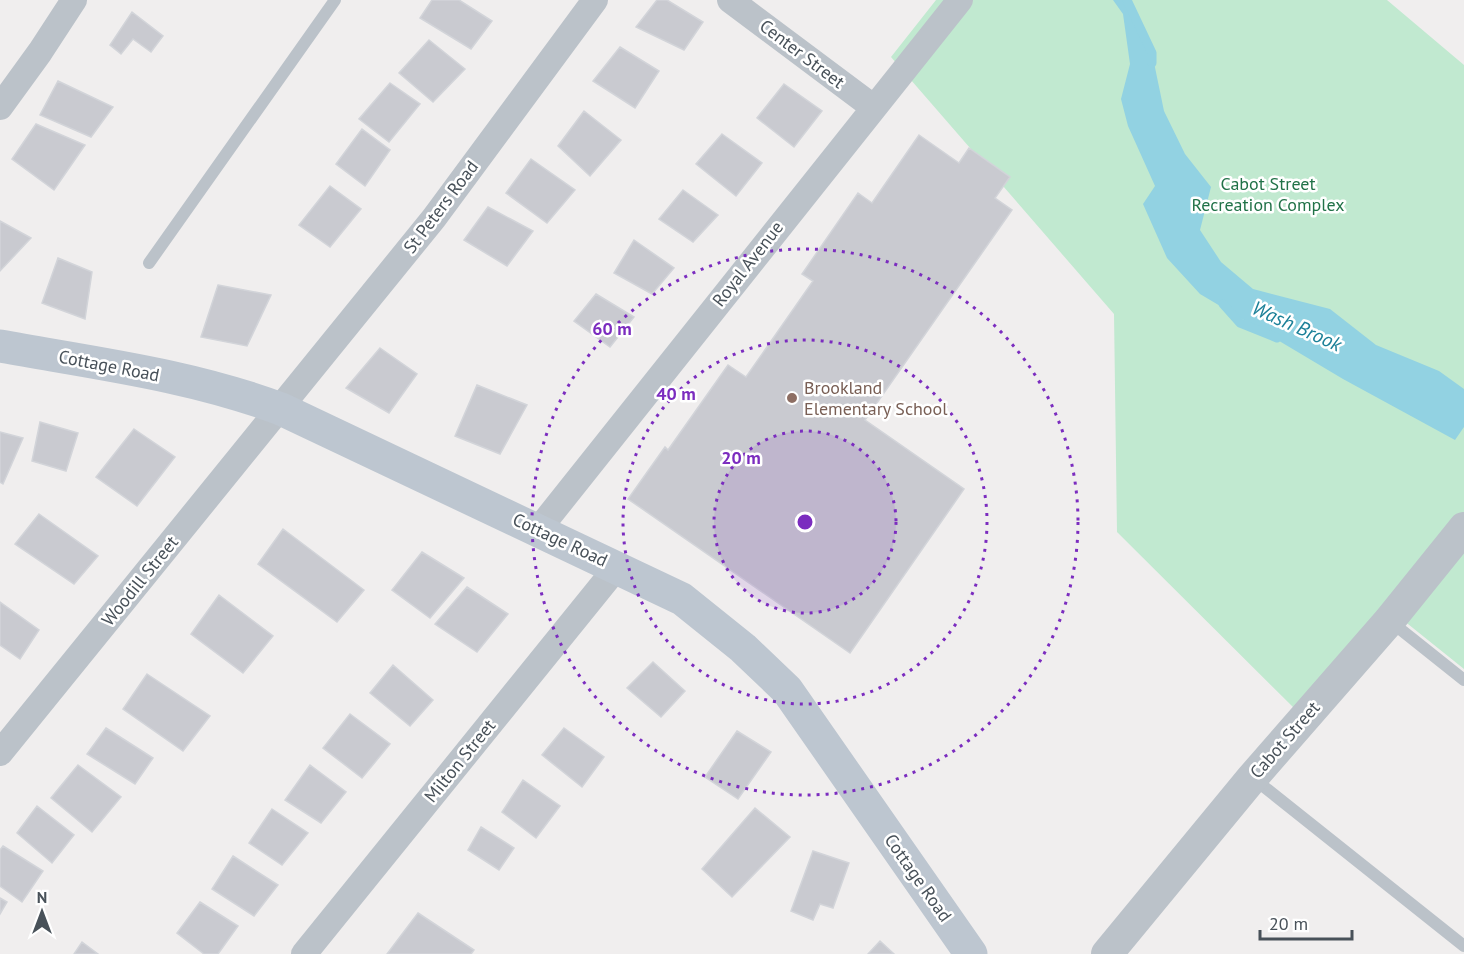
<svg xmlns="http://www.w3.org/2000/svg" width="1464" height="954" viewBox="0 0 1464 954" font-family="'PT Sans',sans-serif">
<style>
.green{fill:#c1e9d0}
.water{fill:#92d2e2}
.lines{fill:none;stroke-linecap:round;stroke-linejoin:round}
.stream{stroke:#92d2e2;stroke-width:9}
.building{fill:#c9cad0;stroke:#d2d4d9;stroke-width:1.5}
.service{stroke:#bbc2c9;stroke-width:12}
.minor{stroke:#bbc2c9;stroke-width:26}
.tertiary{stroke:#bbc2c9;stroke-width:32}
.secondary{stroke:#bdc6d0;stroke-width:33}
.ring{fill:none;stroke:#7b2cbf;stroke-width:3;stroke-dasharray:3 6}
.education-dot{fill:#8d6e63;stroke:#fff;stroke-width:2}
.labels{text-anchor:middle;stroke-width:5;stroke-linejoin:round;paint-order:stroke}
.street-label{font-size:18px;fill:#485159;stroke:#fff}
.park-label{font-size:18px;fill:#217248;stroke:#fff}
.education-label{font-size:18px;fill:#785e54;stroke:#fff;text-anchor:start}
.water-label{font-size:20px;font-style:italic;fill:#1c8098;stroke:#fff}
.centre{fill:#7b2cbf;stroke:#fff;stroke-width:3}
.ring-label{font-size:18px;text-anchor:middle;font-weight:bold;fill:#7b2cbf;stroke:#fff;stroke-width:5;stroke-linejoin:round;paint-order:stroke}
</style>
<rect width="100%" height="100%" fill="#f0eeee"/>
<path class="green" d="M936,0H1387L1464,65V669L1388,608L1295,709L1117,532L1114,314L891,57Z"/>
<path class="water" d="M1113,0H1127L1152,53L1164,111L1185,154L1211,187L1200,230L1221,262L1253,289L1330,309L1376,345L1439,371L1464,389V427L1455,440L1343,379L1200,294L1167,258L1143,204L1155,186L1128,126L1121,99L1130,64L1123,14Z"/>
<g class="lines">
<path class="stream" d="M1127,0L1152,53V63
M1223,304L1240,323L1277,338"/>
</g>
<path class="building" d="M432,0H459L492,21L471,49L420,18Z
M657,0H667L703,22L684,50L636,27Z
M132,12L163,36L151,52L133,39L121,54L110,45Z
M429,40L465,69L433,102L399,73Z
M620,47L659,71L635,108L593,81Z
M58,81L113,107L91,137L40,115Z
M390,83L420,104L389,142L359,119Z
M784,84L822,111L794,147L757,118Z
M584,111L621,140L590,176L558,146Z
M36,124L85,145L54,190L12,159Z
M362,129L390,150L365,186L336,164Z
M722,134L762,163L736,196L696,164Z
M919,135L959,163L969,148L1010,177L995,198L1012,210L865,420L964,489L850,653L628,499L665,447L668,450L728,365L746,377L813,281L802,274L858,193L872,203Z
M531,159L575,190L547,223L506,193Z
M330,186L361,209L330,247L299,225Z
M683,190L718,215L693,242L659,219Z
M488,207L533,231L507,266L464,240Z
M0,221L31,238L0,271Z
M634,240L674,268L652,294L614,273Z
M58,258L92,272L85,319L42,303Z
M218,285L271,295L247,346L201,337Z
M596,294L634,317L610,347L574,321Z
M380,348L417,374L389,413L346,388Z
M477,385L527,405L500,454L455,436Z
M40,422L78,433L66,471L32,461Z
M134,429L175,457L137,506L96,477Z
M0,432L23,438L3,484L0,482Z
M39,514L98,556L74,584L15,544Z
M283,529L364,590L337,622L258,564Z
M422,552L464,578L430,618L392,590Z
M467,587L508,614L477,652L435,624Z
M219,595L273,636L243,673L191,634Z
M0,602L39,630L20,659L0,645Z
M653,662L685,691L661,717L627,688Z
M393,665L433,700L410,726L370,693Z
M147,674L210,716L183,751L123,709Z
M350,714L390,744L362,778L323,748Z
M106,728L153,758L135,784L87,754Z
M564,728L604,757L582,787L542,755Z
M737,731L771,752L738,799L705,777Z
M78,765L121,797L92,832L51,798Z
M310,765L346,792L321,823L285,800Z
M523,780L560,806L536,838L502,812Z
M37,806L74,835L52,863L17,833Z
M755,808L790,837L732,897L702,869Z
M272,809L308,833L282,865L249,843Z
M481,827L514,848L499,870L468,850Z
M3,846L43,871L22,902L0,886V850Z
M813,851L849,863L833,908L820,904L813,920L791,911Z
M233,856L278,885L254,916L212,889Z
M0,898L7,902L0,914Z
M200,902L238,926L218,954H204L177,933Z
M418,913L474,950L471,954H387Z
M880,941L894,954H868Z
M82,942L98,954H74Z"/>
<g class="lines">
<path class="service" d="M149,263L335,0
M1390,621L1464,680
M1253,778L1464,946"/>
<path class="minor" d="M730,0L873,107
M0,107L40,52L74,0
M538,530L960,0
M0,753L434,218L595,0
M304,954L617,567"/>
<path class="tertiary" d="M1107,954L1252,778L1389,621L1464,528"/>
<path class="secondary" d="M0,346C94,363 191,375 281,409L682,599L743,648L787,690L971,954"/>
</g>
<circle cx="805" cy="522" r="91" fill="#7b2cbf" fill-opacity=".12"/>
<g class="ring">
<circle cx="805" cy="522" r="91"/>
<circle cx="805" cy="522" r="182"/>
<circle cx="805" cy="522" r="273"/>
</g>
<circle class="education-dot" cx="792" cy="398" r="6"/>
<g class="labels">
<g class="street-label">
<text transform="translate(802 54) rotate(37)" y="6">Center Street</text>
<text transform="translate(441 207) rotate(-53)" y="6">St Peters Road</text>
<text transform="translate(748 264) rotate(-52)" y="6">Royal Avenue</text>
<text transform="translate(109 366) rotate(11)" y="6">Cottage Road</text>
<text transform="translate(560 540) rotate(25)" y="6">Cottage Road</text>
<text transform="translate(140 581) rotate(-51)" y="6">Woodill Street</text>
<text transform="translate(1285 740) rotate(-49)" y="6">Cabot Street</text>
<text transform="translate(460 761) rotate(-51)" y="6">Milton Street</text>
<text transform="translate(918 878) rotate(55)" y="6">Cottage Road</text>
</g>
<g class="park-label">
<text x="1268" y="190">Cabot Street<tspan x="1268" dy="21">Recreation Complex</tspan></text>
</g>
<g class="education-label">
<text x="804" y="394">Brookland<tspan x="804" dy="21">Elementary School</tspan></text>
</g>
<g class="water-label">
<text transform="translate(1297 326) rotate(24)" y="7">Wash Brook</text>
</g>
</g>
<circle cx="805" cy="522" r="9" class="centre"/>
<g class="ring-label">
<text x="612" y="335">60 m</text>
<text x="676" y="400">40 m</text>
<text x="741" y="464">20 m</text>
</g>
<g transform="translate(42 912)" stroke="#ffffff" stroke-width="4.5" paint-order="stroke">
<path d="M0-4.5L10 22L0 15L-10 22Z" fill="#485159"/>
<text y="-9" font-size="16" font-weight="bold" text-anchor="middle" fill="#485159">N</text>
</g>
<path d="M1260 930v9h92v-9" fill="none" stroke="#485159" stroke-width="3"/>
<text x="1269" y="930" font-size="18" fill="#485159" stroke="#ffffff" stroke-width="4.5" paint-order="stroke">20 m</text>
</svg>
